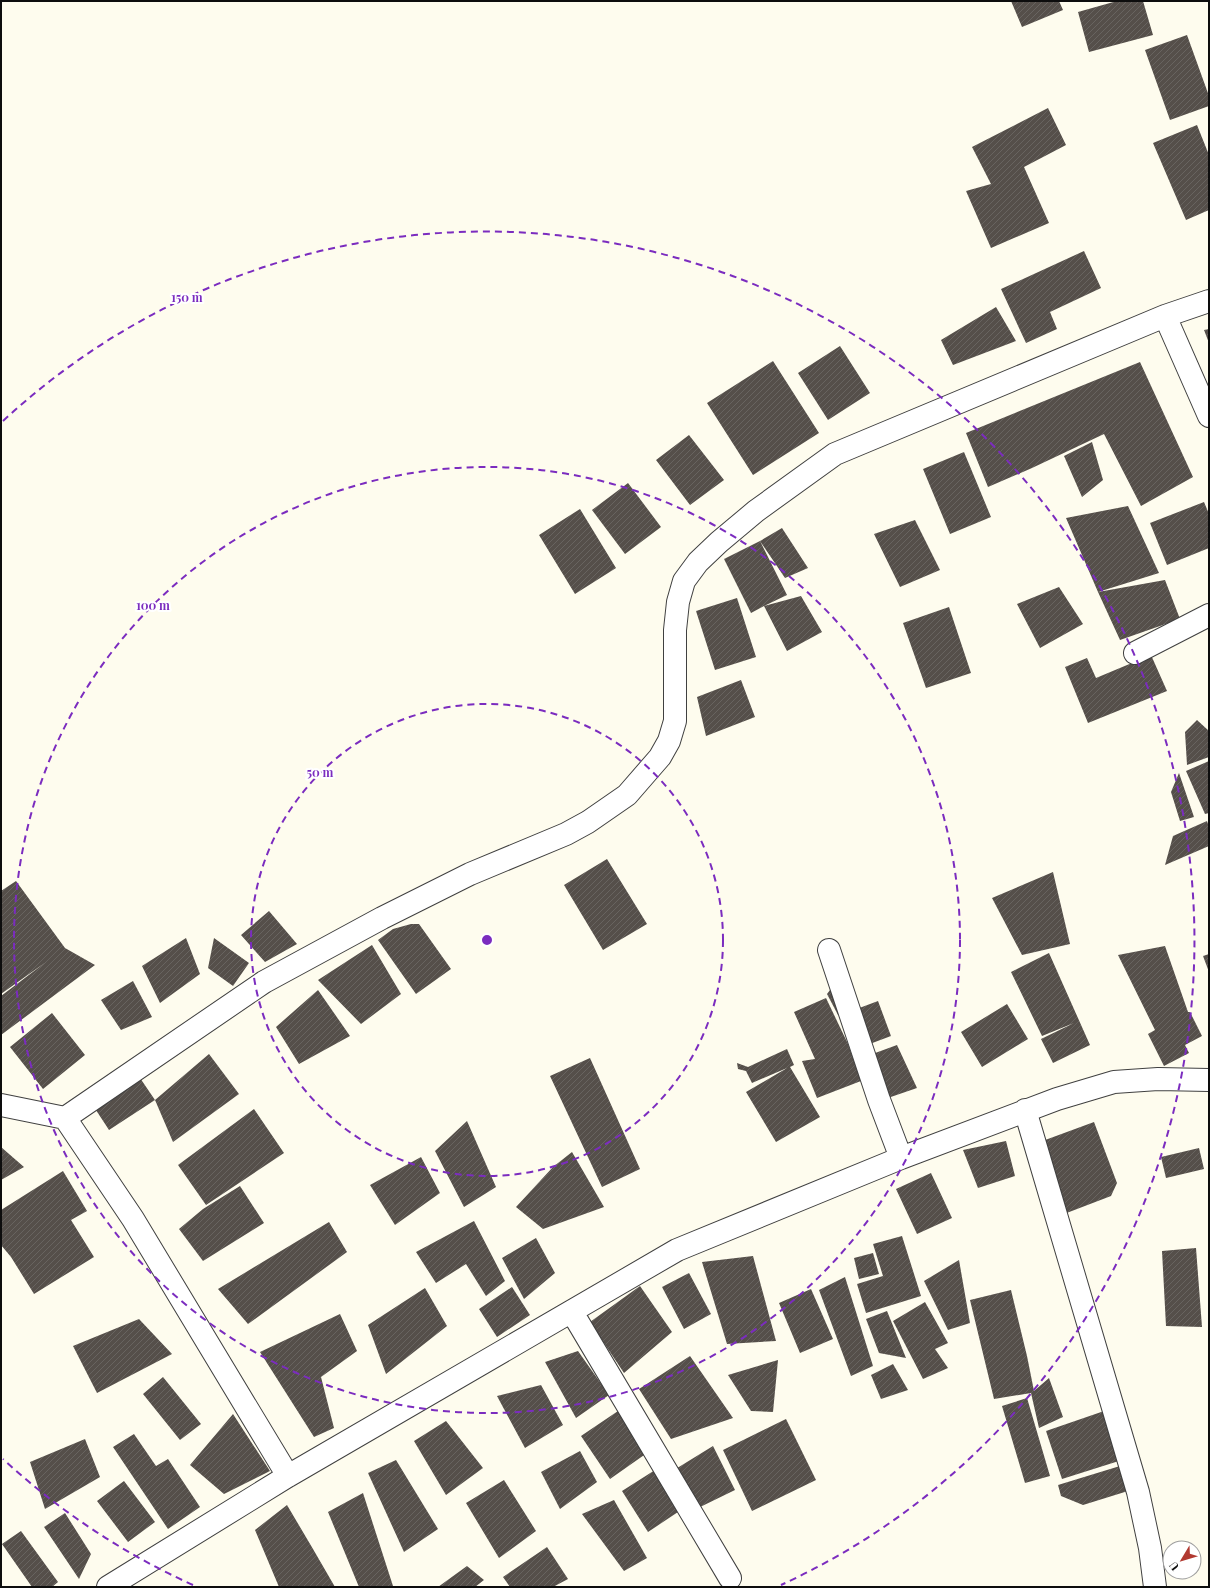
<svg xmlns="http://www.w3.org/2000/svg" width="1210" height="1588" viewBox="0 0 1210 1588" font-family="'Playfair Display',serif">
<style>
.building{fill:url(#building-hatch)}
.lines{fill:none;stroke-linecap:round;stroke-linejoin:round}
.minor-casing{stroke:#404040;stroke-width:24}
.minor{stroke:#fff;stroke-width:22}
.ring{fill:none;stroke:#7b2cbf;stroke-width:2;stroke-dasharray:7 5}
.centre{fill:#7b2cbf;stroke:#fff;stroke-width:2}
.ring-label{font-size:12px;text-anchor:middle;font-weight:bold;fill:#7b2cbf;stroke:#fff;stroke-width:4;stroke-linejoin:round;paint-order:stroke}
</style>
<defs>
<pattern id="building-hatch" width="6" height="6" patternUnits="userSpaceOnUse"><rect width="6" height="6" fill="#554f4a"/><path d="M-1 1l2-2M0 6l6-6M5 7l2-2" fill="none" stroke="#686460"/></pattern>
</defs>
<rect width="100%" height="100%" fill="#fefcee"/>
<path class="building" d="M1011,1H1059L1063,10L1022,27Z
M1117,1H1143L1153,35L1089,52L1078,12Z
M1187,35L1209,96V106L1170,120L1145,50Z
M1048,108L1066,145L1024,167L1049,223L991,248L966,191L991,184L972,147Z
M1197,125L1209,155V210L1186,220L1153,143Z
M1084,251L1101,288L1050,312L1057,329L1026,343L1001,289Z
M996,307L1016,341L953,365L941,340Z
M1209,329V343L1204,330Z
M840,346L870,393L828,420L798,373Z
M773,361L819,433L753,475L707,403Z
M1140,362L1193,477L1141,506L1104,434L1032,468L988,487L966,433Z
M689,435L724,480L690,505L656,460Z
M1092,442L1103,480L1082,497L1064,456Z
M964,452L991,517L950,534L923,469Z
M628,483L661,527L625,554L592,510Z
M1204,502L1209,514V548L1167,565L1150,523Z
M1128,506L1159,573L1098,592L1165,580L1180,619L1120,640L1098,592L1066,518Z
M580,509L616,568L575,594L539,535Z
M915,520L940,570L900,587L874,534Z
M782,528L808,568L785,578L760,541Z
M760,541L787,595L764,606L801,596L822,632L787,651L764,606L751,613L724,559Z
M1059,587L1083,624L1040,648L1017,604Z
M737,598L756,657L715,670L696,611Z
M949,607L971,673L926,688L903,623Z
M1151,655L1167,691L1088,723L1065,667L1087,658L1096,678Z
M741,680L755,717L706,736L697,697Z
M1197,720L1209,731V757L1187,765L1185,732Z
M1209,761V813L1205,814L1186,771Z
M1179,773L1194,817L1180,821L1171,792Z
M1207,821L1209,827V846L1165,865L1173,836Z
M607,859L647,924L603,950L564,885Z
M1053,872L1070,944L1022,955L992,898Z
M16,881L65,948L95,965L1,1035V996L46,962L1,994V891Z
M269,911L297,944L265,962L241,935Z
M411,924H419L451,969L416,994L378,940L393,929Z
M186,938L200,974L160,1003L142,966Z
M214,938L249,963L233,986L208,968Z
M372,945L401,994L361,1024L318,980Z
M1165,946L1188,1012H1190L1202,1036L1185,1045L1189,1053L1164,1066L1148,1034L1155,1030L1118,955Z
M1049,953L1090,1045L1053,1063L1041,1039L1074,1023L1042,1036L1011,972Z
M1209,954V972L1203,956Z
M133,981L152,1017L121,1030L101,1000Z
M836,982L848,1009L838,1015L827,994Z
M318,990L350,1036L299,1064L276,1027Z
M826,998L848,1044L861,1081L817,1098L802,1061L815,1059L794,1012Z
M878,1001L891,1036L867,1045L854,1010Z
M1007,1004L1028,1039L982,1067L961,1032Z
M52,1013L85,1055L43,1089L10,1047Z
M897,1045L917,1088L882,1100L867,1056Z
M787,1049L794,1065L790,1067L820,1117L776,1142L746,1092L787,1068L752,1083L746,1071L738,1069L737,1063L748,1067Z
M209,1054L239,1094L173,1142L155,1100Z
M590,1058L640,1169L602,1187L550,1076Z
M138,1075L155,1100L109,1130L92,1104Z
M254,1109L284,1153L206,1205L178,1165Z
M467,1121L496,1187L464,1207L435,1151Z
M1094,1122L1117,1183L1111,1196L1064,1214L1037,1143Z
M1006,1141L1015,1176L978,1188L963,1150Z
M1,1147L24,1167L1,1180Z
M1199,1148L1204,1169L1166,1178L1161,1157Z
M572,1152L604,1207L543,1229L516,1207L553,1167Z
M421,1157L440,1193L395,1225L370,1185Z
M63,1171L87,1211L71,1220L94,1257L34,1294L11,1257L1,1245V1210Z
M931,1173L952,1218L917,1234L896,1189Z
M240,1186L264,1223L203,1261L179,1229L203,1209Z
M474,1221L505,1281L486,1296L466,1264L436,1283L416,1252Z
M329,1222L347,1252L248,1324L218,1289Z
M902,1236L921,1296L866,1313L857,1284L883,1276L873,1244Z
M536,1238L555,1273L524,1299L502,1258Z
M1196,1248L1202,1327L1166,1326L1162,1251Z
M873,1253L879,1274L859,1279L854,1258Z
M753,1256L776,1341L727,1344L702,1262Z
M959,1260L970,1323L948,1330L924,1281Z
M689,1273L711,1314L684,1329L662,1287Z
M845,1277L873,1366L851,1376L819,1290Z
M640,1286L672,1332L624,1373L590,1322Z
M512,1287L530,1315L497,1337L479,1309Z
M425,1288L447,1326L386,1374L368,1325Z
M811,1289L833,1339L800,1353L779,1303Z
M1011,1290L1027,1356L1034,1391L1049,1378L1063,1417L1039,1428L1031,1393L994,1399L970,1300Z
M925,1302L948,1343L935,1349L948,1368L923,1379L893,1321Z
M887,1311L906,1358L879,1353L866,1319Z
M340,1314L357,1351L321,1377L334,1428L314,1437L260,1352Z
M139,1319L172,1354L97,1393L73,1346Z
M578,1351L609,1395L576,1418L545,1362Z
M690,1356L733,1418L671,1439L639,1389Z
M778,1360L773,1412L751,1411L728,1375Z
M893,1364L908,1390L881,1399L871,1375Z
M163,1377L201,1424L180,1440L143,1394Z
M541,1385L563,1425L525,1448L497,1396Z
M1027,1398L1050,1476L1025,1483L1002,1406Z
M1107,1410L1122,1460L1062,1479L1046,1431Z
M618,1411L647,1453L610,1479L581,1436Z
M233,1414L270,1471L224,1494L190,1465Z
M786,1419L816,1480L752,1511L723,1450Z
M446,1421L483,1468L446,1495L414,1441Z
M134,1434L156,1466L168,1459L200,1507L168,1529L113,1447Z
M85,1439L100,1477L45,1509L30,1462Z
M713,1446L735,1490L696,1509L674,1470Z
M580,1451L597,1482L560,1509L541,1472Z
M396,1460L438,1529L404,1552L368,1473Z
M1120,1466L1128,1491L1083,1505L1061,1496L1058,1485Z
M655,1470L681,1510L648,1532L622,1491Z
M504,1480L536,1531L499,1558L466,1503Z
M124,1481L155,1522L128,1542L97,1501Z
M363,1493L393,1586L359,1587L328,1512Z
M614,1500L647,1558L624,1571L582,1514Z
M287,1505L313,1549L335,1587H279L255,1530Z
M65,1513L91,1554L79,1579L44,1527Z
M21,1531L58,1582L52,1587H32L2,1544Z
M547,1547L568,1579L553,1587H510L503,1577Z
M467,1566L484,1580L475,1587H438Z"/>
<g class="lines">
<defs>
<path id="minor" d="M1165,316L1209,416
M1135,653L1209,615
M829,950L879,1100L901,1158
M1,1105L65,1118L133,1219L288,1476
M1025,1110L1138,1492L1150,1548L1155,1587
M65,1118L264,982L382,918L470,874L566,834L588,822L627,795L660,757L669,741L675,721V630L678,602L684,581L698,562L719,542L756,511L835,454L1165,316L1209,301
M572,1312L730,1578
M108,1587L288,1476L677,1250L901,1158L1057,1099L1114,1082L1158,1079L1209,1080"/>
</defs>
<use href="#minor" class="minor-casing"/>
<use href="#minor" class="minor"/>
</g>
<g class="ring">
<circle cx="487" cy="940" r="236"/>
<circle cx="487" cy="940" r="473"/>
<path d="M193 1585A709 709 0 0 1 3 1459M3 421A709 709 0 1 1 781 1585"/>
</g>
<circle cx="487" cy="940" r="6" class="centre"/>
<g class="ring-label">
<text x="187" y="302">150 m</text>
<text x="153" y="610">100 m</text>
<text x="320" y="777">50 m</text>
</g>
<rect width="1210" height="1588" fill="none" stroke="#0d0d0d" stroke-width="4"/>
<g transform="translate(1182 1560) rotate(232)"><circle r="19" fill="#ffffff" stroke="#9e9e9e"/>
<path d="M0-3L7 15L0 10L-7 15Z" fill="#b13931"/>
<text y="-6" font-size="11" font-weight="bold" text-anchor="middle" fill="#0d0d0d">U</text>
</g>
</svg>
